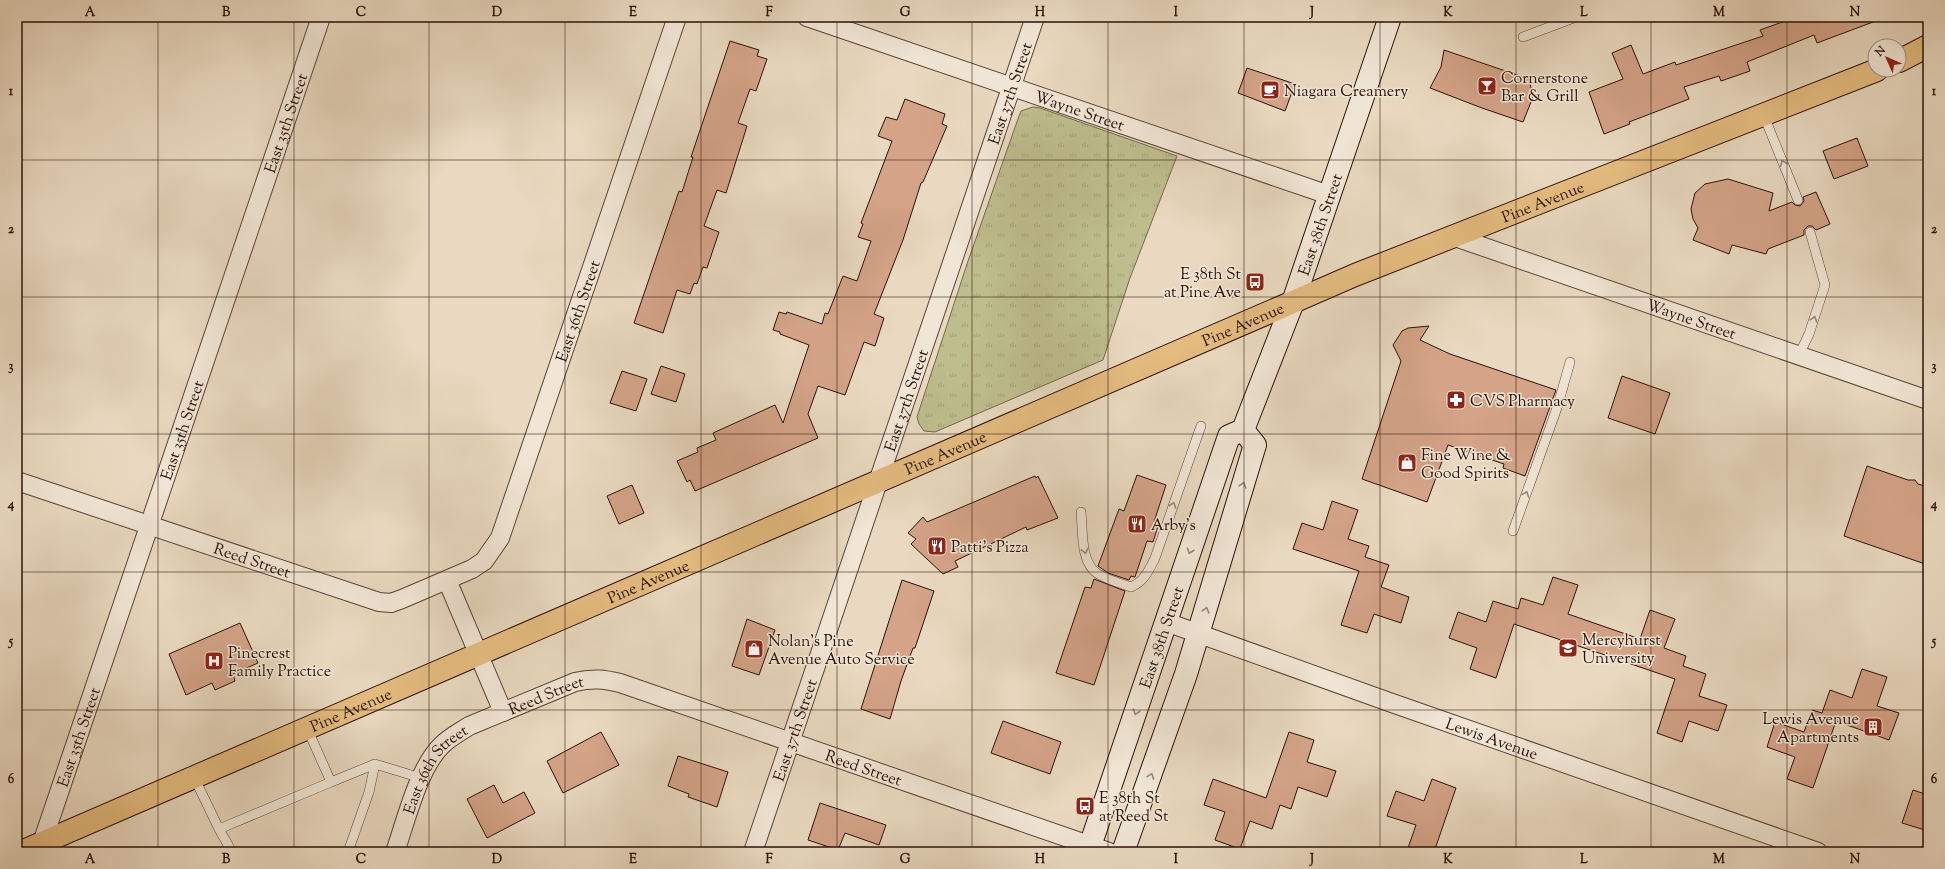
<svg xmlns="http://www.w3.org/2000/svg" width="1945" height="869" viewBox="0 0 1945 869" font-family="'Sorts Mill Goudy',serif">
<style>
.grass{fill:url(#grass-tufts);stroke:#74684a}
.building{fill:#d4a388;stroke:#2a1208}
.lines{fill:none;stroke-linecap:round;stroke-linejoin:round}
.service-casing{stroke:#5a4436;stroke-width:10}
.minor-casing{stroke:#5a4436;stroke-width:20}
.secondary-casing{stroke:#2a1208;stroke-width:24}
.primary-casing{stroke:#2a1208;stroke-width:24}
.service{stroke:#f1e6d6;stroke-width:9}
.minor{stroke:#f1e6d6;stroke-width:18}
.secondary{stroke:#f1e6d6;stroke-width:22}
.primary{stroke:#e4bc80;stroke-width:22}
.oneway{stroke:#978779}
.grid{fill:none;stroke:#2a1208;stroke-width:1;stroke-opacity:0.55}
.labels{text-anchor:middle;stroke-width:3;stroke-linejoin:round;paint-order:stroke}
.poi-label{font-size:16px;fill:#2a1208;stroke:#f1e6d6;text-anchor:start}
.street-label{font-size:16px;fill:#2a1208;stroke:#f1e6d6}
.neatline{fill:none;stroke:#2a1208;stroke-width:1.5}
.grid-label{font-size:13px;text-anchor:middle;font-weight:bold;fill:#2a1208}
</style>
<defs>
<pattern id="grass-tufts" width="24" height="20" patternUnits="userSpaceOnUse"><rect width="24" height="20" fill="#bebd8d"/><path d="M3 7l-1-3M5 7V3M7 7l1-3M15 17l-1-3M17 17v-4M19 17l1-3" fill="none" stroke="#a3a178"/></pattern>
</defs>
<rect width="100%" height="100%" fill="#e9d9c0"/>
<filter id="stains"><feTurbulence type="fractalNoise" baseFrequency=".005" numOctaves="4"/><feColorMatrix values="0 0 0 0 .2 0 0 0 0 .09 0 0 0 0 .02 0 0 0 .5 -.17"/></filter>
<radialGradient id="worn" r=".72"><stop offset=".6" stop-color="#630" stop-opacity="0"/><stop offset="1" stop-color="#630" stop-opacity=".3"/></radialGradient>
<path class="grass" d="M1033,107L1040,108L1177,156L1130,278L1103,360L935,432L924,431L919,424L917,417L967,264L1019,116L1021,111Z"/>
<path class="building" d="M1783,17H1881V19L1817,43L1814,35L1747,62L1750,71L1721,81L1719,76L1684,87L1689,99L1629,122L1630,124L1604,134L1589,92L1623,79L1612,53L1631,45L1643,74L1675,62L1676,65L1763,36L1760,30L1785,21Z
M730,41L759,50L757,56L767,59L756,91L750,89L738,123L747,126L726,193L717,190L704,226L719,232L707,268L703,267L697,284L694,283L690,294L677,290L663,333L634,323L679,191L682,192L693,157H691Z
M1444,50L1529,79L1533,97L1523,122L1482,108L1430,88L1441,67Z
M1247,68L1295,84L1285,111L1238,93Z
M905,99L945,114L942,124L947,126L923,182L921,183L903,240L874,314L884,318L875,346L864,342L845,395L818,386L808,414L818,438L695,491L690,480L687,482L677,461L698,452L697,448L716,440L713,433L775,405L783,423L809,345L780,334V332L773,330L779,312L786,314L787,312L822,324L825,313L828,314L843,276L857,281L871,241L858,237L863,224L861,223L892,141L878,136L886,117L897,120Z
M1857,138L1868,166L1834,179L1823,151Z
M1728,179L1773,193L1769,211L1792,202L1795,205L1800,206L1804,201L1803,197L1816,192L1830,224L1816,230L1812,226H1808L1804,230V235L1768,249L1766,254L1732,245L1729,254L1693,240L1698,228L1693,219L1691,209L1695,193L1705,184Z
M1429,326L1420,340L1450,354L1556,390L1525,476L1503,468L1504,464L1448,445L1427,502L1362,479L1401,361L1393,345L1402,331L1408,328Z
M661,366L685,374L676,402L651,394Z
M622,371L647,379L636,411L610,403Z
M1622,376L1670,393L1655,434L1608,418Z
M1867,466L1908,480H1915L1918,484L1928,487V565L1844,536Z
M1137,475L1166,485L1154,522L1159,523L1153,542L1147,541L1135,577L1131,576L1129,580L1108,573L1098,566L1119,509L1124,511Z
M1035,476L1036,478L1038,476L1058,518L1027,530L1026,527L955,561L958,567L943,574L911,544L916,539L908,533L923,517L927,522Z
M632,485L644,513L619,524L607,496Z
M1332,501L1358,510L1348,539L1369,546L1365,557L1389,565L1381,587L1409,597L1401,623L1374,614L1367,633L1341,625L1359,571L1293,549L1302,523L1323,530Z
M1553,577L1578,585L1568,614L1640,639L1650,610L1675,619L1664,648L1686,656L1683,666L1706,674L1699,696L1727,705L1718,731L1689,721L1682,742L1657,733L1675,679L1514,624L1496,678L1470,669L1477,648L1449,638L1458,612L1486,622L1493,601L1518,609L1521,598L1543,605Z
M1094,579L1125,591L1094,685L1056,673L1085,587L1091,588Z
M902,580L934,591L915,648H913L901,681L890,719L861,709Z
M747,619L775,630L759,675L732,666Z
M240,623L258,663L233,674L235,681L215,690L212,683L186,695L169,654Z
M1862,669L1887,677L1877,706L1899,713L1889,740L1836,721L1813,788L1787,779L1795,757L1767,747L1775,722L1804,732L1812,710L1822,713L1830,690L1852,698Z
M1003,721L1061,742L1050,774L991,753Z
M601,732L619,765L563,793L547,761Z
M1289,732L1314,740L1307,762L1336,771L1327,797L1298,787L1291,809L1280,805L1272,829L1250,821L1240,849L1215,840L1225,812L1204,805L1213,779L1266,798Z
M678,756L728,772L717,807L688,797L689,794L668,786Z
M1432,779L1456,788L1434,852H1421L1408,848L1416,825L1387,816L1396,791L1424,801Z
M494,785L503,803L524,792L535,813L487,838L467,799Z
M1913,790L1928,795V831L1902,823Z
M820,803L886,825L879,845L845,833L838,850L808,840Z"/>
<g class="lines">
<defs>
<path id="service" d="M1523,37L1576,17
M1764,116L1798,200
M1799,355L1809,334L1825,285L1810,232
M1081,512C1083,530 1080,563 1098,574C1108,580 1120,583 1131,587C1144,582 1149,570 1155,558L1201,426
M1513,531L1558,405L1570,362
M194,777L219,829L331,782L307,728
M331,782L375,764L421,778
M219,829L232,852
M348,852L369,792L375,764"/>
<g id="minor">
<path id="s1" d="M807,17L1329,195"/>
<path id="s2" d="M1455,237L1928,400"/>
<path id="s3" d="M17,481L379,602L391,603L402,599L472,569L484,561L500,538L677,17"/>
<path d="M447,580L503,712"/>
<path id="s4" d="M1166,622L1392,703L1818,852"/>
<path id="s5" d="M42,843L321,17"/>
<path id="s6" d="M395,852C406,821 418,768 442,745C450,737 460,732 469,726L575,682C592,678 604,679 620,683L1109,852"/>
<path id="s7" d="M753,852L1035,17"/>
</g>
<g id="secondary">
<path id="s8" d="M1088,852L1229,436L1243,430L1293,302L1390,17"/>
<path d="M1123,852L1186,674L1254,448L1255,445L1243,430"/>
</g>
<g id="primary">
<path d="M1899,61L1928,46"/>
<path id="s9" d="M21,852L1293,302L1355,275L1877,70"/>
</g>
</defs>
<use href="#service" class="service-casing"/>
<use href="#minor" class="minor-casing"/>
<use href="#secondary" class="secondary-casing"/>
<use href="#primary" class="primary-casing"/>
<use href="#service" class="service"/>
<use href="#minor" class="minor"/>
<use href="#secondary" class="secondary"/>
<use href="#primary" class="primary"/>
</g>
<defs><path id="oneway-chevron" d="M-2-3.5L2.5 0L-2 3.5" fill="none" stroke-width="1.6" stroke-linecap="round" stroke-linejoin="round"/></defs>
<g class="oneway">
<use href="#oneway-chevron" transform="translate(1783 163) rotate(-112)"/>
<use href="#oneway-chevron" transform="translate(1814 319) rotate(-72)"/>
<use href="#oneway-chevron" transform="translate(1243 485) rotate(-73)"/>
<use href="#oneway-chevron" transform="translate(1526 494) rotate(-70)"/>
<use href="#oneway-chevron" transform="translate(1173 505) rotate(-71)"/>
<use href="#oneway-chevron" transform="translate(1085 551) rotate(77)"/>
<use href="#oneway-chevron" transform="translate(1190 551) rotate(109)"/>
<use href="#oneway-chevron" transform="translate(1206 610) rotate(-73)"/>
<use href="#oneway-chevron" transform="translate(1136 712) rotate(109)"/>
<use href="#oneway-chevron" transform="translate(1151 776) rotate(-70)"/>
</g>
<path class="grid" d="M158,17V852M294,17V852M429,17V852M565,17V852M701,17V852M837,17V852M972,17V852M1108,17V852M1244,17V852M1380,17V852M1516,17V852M1651,17V852M1787,17V852M17,160H1928M17,297H1928M17,434H1928M17,572H1928M17,710H1928"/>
<defs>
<symbol id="bar-square" viewBox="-11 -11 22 22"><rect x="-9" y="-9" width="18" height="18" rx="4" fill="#8f2418" stroke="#f1e6d6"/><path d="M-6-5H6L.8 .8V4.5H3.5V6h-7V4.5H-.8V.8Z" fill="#fff"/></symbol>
<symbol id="cafe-square" viewBox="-11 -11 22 22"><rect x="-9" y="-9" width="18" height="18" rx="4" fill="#8f2418" stroke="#f1e6d6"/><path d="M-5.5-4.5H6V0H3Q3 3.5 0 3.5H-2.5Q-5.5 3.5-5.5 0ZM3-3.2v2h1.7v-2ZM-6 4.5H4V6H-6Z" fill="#fff"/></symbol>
<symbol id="bus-square" viewBox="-11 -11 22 22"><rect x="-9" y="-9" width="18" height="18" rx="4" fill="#8f2418" stroke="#f1e6d6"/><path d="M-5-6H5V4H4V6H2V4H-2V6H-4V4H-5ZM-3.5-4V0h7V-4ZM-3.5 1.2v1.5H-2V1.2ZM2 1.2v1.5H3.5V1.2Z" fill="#fff"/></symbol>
<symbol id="pharmacy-square" viewBox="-11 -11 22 22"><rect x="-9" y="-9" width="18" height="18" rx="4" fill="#8f2418" stroke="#f1e6d6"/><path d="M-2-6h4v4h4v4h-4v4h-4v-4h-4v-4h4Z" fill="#fff"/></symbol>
<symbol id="shop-square" viewBox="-11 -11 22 22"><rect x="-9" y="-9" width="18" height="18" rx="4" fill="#8f2418" stroke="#f1e6d6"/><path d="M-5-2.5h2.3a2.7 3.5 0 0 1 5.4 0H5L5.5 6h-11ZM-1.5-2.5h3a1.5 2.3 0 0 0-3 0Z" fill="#fff"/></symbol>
<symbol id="restaurant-square" viewBox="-11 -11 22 22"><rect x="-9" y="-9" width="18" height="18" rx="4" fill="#8f2418" stroke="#f1e6d6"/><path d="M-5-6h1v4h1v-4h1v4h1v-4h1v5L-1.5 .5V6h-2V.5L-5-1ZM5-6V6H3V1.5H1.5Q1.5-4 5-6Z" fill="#fff"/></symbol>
<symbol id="university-square" viewBox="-11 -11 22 22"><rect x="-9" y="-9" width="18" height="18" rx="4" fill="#8f2418" stroke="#f1e6d6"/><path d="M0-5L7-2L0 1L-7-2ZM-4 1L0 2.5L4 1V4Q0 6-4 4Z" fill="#fff"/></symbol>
<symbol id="hospital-square" viewBox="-11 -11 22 22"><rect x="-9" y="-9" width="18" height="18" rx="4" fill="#8f2418" stroke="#f1e6d6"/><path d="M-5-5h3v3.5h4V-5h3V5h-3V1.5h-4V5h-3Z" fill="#fff"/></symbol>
<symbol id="building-square" viewBox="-11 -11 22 22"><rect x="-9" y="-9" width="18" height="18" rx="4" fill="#8f2418" stroke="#f1e6d6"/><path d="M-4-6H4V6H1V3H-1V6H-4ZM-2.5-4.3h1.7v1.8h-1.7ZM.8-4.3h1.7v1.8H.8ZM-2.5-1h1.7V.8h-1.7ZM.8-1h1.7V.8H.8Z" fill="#fff"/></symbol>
</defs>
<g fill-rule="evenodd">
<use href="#bar-square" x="1476" y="75" width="22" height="22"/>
<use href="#cafe-square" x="1259" y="79" width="22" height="22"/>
<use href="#bus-square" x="1244" y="271" width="22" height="22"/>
<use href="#pharmacy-square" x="1445" y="389" width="22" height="22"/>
<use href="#shop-square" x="1396" y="452" width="22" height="22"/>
<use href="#restaurant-square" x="1126" y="513" width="22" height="22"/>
<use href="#restaurant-square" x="926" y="535" width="22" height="22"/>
<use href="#university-square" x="1557" y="637" width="22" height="22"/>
<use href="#shop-square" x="743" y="638" width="22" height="22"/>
<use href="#hospital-square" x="203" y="650" width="22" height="22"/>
<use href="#building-square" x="1862" y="716" width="22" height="22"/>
<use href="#bus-square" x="1074" y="795" width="22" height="22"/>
</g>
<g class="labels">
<g class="poi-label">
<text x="1501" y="83">Cornerstone<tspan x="1501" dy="18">Bar &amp; Grill</tspan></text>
<text x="1284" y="96">Niagara Creamery</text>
<text x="1241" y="279" text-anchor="end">E 38th St<tspan x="1241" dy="18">at Pine Ave</tspan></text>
<text x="1470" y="406">CVS Pharmacy</text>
<text x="1421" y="460">Fine Wine &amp;<tspan x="1421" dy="18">Good Spirits</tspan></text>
<text x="1151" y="530">Arby's</text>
<text x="951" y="552">Patti's Pizza</text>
<text x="1582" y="645">Mercyhurst<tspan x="1582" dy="18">University</tspan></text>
<text x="768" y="646">Nolan's Pine<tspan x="768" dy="18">Avenue Auto Service</tspan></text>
<text x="228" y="658">Pinecrest<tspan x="228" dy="18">Family Practice</tspan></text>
<text x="1859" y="724" text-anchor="end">Lewis Avenue<tspan x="1859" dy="18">Apartments</tspan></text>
<text x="1099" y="803">E 38th St<tspan x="1099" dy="18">at Reed St</tspan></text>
</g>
<g class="street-label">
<text dy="6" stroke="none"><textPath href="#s7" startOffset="801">East 37th Street</textPath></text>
<text dy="6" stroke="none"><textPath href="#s1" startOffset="288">Wayne Street</textPath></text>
<text dy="6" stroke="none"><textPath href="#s5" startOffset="760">East 35th Street</textPath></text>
<text dy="6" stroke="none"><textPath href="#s9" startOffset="1655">Pine Avenue</textPath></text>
<text dy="6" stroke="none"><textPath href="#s8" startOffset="674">East 38th Street</textPath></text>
<text dy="6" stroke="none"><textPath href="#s3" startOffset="764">East 36th Street</textPath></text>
<text dy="6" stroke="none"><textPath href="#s2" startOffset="250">Wayne Street</textPath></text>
<text dy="6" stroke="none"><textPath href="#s9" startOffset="1331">Pine Avenue</textPath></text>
<text dy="6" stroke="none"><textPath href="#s7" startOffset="477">East 37th Street</textPath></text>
<text dy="6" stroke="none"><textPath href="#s5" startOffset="436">East 35th Street</textPath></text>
<text dy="6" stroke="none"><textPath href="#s9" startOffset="1007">Pine Avenue</textPath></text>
<text dy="6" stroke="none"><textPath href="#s3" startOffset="248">Reed Street</textPath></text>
<text dy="6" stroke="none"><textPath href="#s9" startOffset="683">Pine Avenue</textPath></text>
<text dy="6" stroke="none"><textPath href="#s8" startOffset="227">East 38th Street</textPath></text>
<text dy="6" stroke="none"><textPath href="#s6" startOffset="234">Reed Street</textPath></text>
<text dy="6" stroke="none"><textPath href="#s9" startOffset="359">Pine Avenue</textPath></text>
<text dy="6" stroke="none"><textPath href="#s7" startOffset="129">East 37th Street</textPath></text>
<text dy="6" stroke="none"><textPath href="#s5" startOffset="112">East 35th Street</textPath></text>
<text dy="6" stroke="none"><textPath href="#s4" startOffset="346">Lewis Avenue</textPath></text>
<text dy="6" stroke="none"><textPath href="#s6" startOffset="569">Reed Street</textPath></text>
<text dy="6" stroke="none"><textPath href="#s6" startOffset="94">East 36th Street</textPath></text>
</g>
</g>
<rect width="1945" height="869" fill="none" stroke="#e9d9c0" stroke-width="44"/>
<g transform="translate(1887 58) rotate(315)"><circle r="19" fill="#f1e6d6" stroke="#a19184"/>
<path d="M0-3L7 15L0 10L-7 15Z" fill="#8f2418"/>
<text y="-6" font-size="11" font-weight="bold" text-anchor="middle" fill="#2a1208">N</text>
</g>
<rect x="22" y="22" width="1901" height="825" class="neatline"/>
<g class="grid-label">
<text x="90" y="16">A</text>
<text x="226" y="16">B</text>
<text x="361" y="16">C</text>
<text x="497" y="16">D</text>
<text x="633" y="16">E</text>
<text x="769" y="16">F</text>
<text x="905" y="16">G</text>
<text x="1040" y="16">H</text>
<text x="1176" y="16">I</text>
<text x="1312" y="16">J</text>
<text x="1448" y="16">K</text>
<text x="1584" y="16">L</text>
<text x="1719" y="16">M</text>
<text x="1855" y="16">N</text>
<text x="11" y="95">1</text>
<text x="1934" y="95">1</text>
<text x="11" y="233">2</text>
<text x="1934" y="233">2</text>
<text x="11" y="370">3</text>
<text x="1934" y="370">3</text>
<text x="11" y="508">4</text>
<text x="1934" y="508">4</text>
<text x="11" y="645">5</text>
<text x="1934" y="645">5</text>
<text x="11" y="783">6</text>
<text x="1934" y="783">6</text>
<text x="90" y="863">A</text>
<text x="226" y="863">B</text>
<text x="361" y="863">C</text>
<text x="497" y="863">D</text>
<text x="633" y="863">E</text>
<text x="769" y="863">F</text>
<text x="905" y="863">G</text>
<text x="1040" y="863">H</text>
<text x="1176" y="863">I</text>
<text x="1312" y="863">J</text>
<text x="1448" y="863">K</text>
<text x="1584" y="863">L</text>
<text x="1719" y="863">M</text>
<text x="1855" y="863">N</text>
</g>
<rect width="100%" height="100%" filter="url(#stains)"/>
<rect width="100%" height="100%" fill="url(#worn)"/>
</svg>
